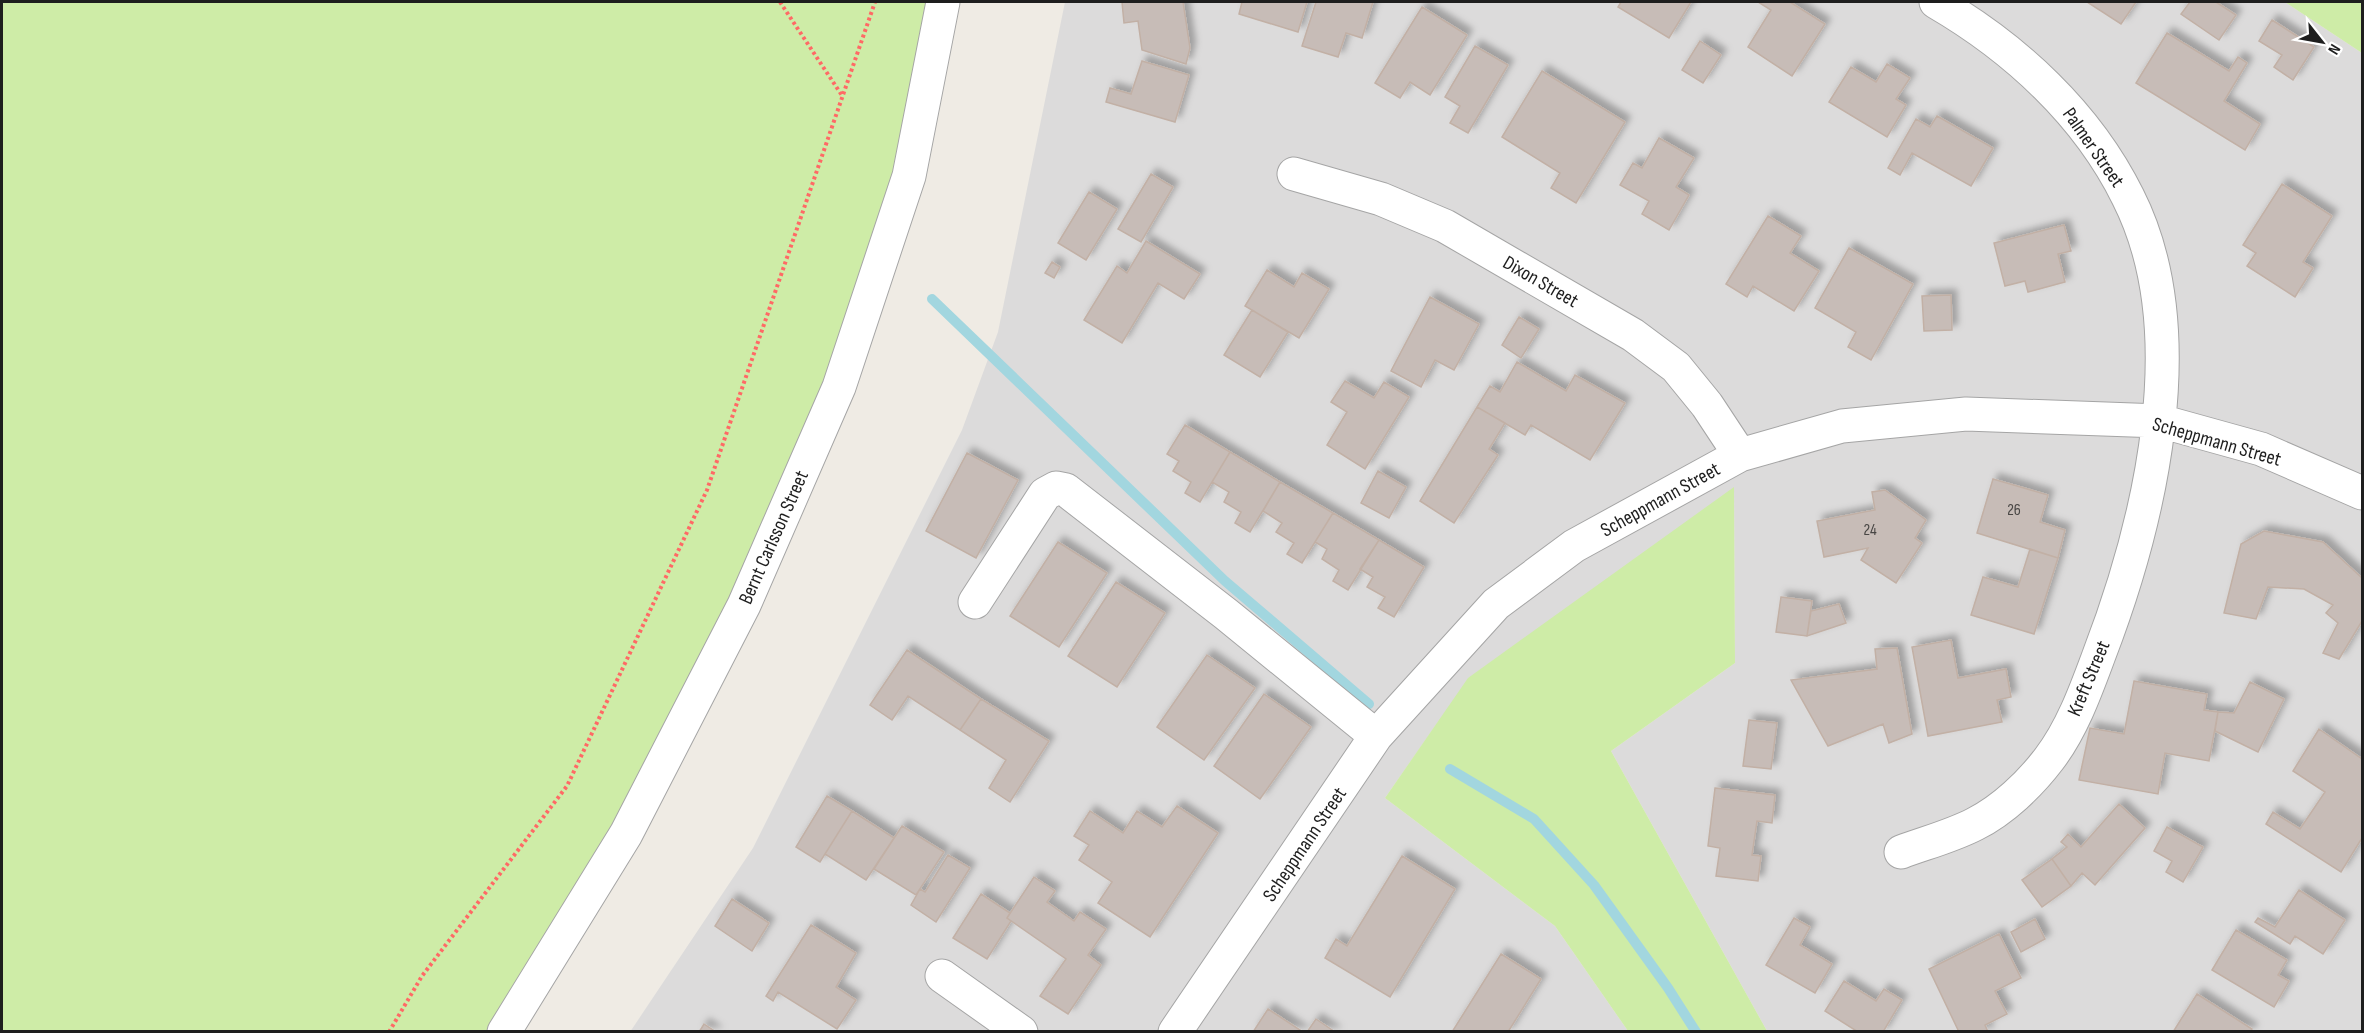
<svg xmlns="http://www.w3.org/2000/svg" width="2364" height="1033" viewBox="0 0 2364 1033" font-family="'Sofia Sans Condensed',sans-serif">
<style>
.residential{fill:#dcdbdb}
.grass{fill:#ceeca7}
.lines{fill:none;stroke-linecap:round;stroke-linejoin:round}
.stream{stroke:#a2d6df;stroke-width:10}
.building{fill:#c7bcb7;stroke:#c2b0a5;stroke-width:1.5;filter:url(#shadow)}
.minor-casing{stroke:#a5a5a5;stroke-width:35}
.path{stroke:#ff6965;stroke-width:4;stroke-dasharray:3 3;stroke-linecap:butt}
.minor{stroke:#fff;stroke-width:33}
.labels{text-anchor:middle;stroke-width:4.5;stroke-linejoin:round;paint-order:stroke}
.number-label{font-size:16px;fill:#484644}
.street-label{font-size:20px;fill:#1e1e1e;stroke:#fff}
</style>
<defs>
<filter id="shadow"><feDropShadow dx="5.5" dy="-5.5" stdDeviation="3" flood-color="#0004"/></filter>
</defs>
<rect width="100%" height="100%" fill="#efebe4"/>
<path class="residential" d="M1065,2H2285L2362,53V1031H1767L1611,751L1735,663L1734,488L1438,722L1385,798L1555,926L1628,1031L630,1032L753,848L962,430L998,332Z"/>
<path class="grass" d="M2,2H943L909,176L744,605L504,1031L2,1032Z
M2285,2H2362V53Z
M1734,487L1735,663L1611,751L1767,1031H1628L1555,926L1385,798L1468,678Z"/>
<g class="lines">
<path class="stream" d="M932,299L1225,581L1369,704
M1450,769L1534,819L1594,885L1668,988L1696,1032"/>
</g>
<path class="building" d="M1122,2H1183L1190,48L1186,64L1142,50L1138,21L1124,23Z
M1242,2H1307L1298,32L1239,14Z
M1316,2H1373L1362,38L1346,33L1338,57L1302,46Z
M1621,2H1691L1669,38L1618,7Z
M1758,2H1790L1825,24L1792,76L1748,47L1771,10Z
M2087,2H2136L2121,24Z
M2190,2H2216L2236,15L2219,40L2181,14Z
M1422,7L1467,35L1430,95L1410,82L1400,98L1375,83Z
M2272,20L2314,47L2293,80L2274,67L2282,55L2259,41Z
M2167,33L2229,71L2238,57L2247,63L2224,101L2260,124L2245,150L2136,83Z
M1700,41L1721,55L1703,83L1682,70Z
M1475,46L1508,65L1468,133L1450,123L1460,106L1445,97Z
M1142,61L1189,75L1175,122L1106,102L1110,88L1131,94Z
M1887,64L1910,78L1896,99L1906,105L1887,137L1829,102L1851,67L1876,82Z
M1542,71L1625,122L1576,203L1551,188L1560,173L1502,137Z
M1937,116L1993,148L1971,186L1912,153L1900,175L1888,168L1916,119L1930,127Z
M1659,138L1694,158L1676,187L1689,195L1669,230L1642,214L1649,201L1620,185L1633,163L1642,168Z
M1151,174L1173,187L1141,242L1118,229Z
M2282,184L2332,216L2303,262L2313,268L2295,297L2247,266L2256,253L2243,245Z
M1089,192L1117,209L1086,260L1058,243Z
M1768,216L1801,236L1790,253L1819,271L1794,311L1753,286L1747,297L1726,284Z
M2064,225L2071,251L2058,254L2065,282L2028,292L2025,281L2005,286L1994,243Z
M1146,241L1200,274L1184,299L1158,283L1122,343L1084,320L1117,266L1127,273Z
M1849,248L1913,284L1871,360L1848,347L1856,332L1815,308Z
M1052,262L1060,267L1054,278L1045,273Z
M1267,270L1294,287L1302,273L1329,289L1299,338L1245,306Z
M1951,295L1952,330L1924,331L1922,296Z
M1430,297L1479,324L1454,370L1435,360L1421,387L1391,371Z
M1252,310L1288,332L1260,377L1224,355Z
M1519,317L1539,329L1521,358L1502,345Z
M1517,362L1566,391L1575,375L1625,403L1590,460L1531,425L1525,435L1477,407L1490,386L1500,392Z
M1345,381L1374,398L1384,382L1409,397L1365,469L1327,445L1347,412L1331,402Z
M1477,407L1505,423L1489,449L1498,455L1454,523L1420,501Z
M1185,425L1230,452L1200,502L1185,493L1191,482L1173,471L1179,461L1167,454Z
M1230,452L1280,482L1250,532L1235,523L1241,512L1224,502L1229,492L1212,482Z
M967,453L1018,480L976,558L926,531Z
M1378,471L1406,487L1389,518L1361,503Z
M1993,479L2048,495L2040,522L2065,530L2058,558L1977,533Z
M1280,482L1333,513L1302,563L1287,554L1294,543L1276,532L1282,523L1263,511Z
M1885,490L1926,520L1915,538L1922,543L1896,583L1861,560L1868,548L1824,557L1817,521L1875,510L1872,492Z
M1333,513L1379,540L1348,590L1333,581L1339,570L1322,559L1327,549L1315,542Z
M2264,531L2323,542L2362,578V621L2339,659L2323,653L2338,623L2326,613L2333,605L2304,589L2268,587L2256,619L2224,613L2241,544Z
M1379,540L1424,567L1394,617L1378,608L1385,597L1367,587L1373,577L1360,569Z
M1058,542L1107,573L1059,647L1010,616Z
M2030,549L2058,558L2034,634L1971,615L1983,577L2018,587Z
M1116,582L1165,613L1117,687L1068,656Z
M1781,597L1812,601L1807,636L1776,632Z
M1839,604L1846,623L1807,636L1811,611Z
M1951,640L1958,678L2006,669L2011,697L1997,700L2002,722L1928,736L1912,647Z
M1897,648L1912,734L1889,743L1883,724L1828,746L1791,680L1877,669L1875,649Z
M907,650L981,699L960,730L908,696L892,720L870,705Z
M1207,655L1255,688L1204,760L1157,727Z
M2134,681L2207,694L2204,710L2218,712L2209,761L2165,753L2158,794L2079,780L2090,728L2124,734Z
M2250,682L2284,699L2258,752L2215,731L2218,712L2234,713Z
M1264,694L1311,727L1260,799L1214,766Z
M981,699L1049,741L1010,802L989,788L1006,760L960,730Z
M1749,720L1777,723L1771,769L1743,766Z
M2319,729L2362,759V838L2341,872L2266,824L2273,812L2300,829L2325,792L2293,771Z
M1715,788L1775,795L1772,823L1757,821L1752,855L1761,856L1758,881L1716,876L1720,848L1708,846Z
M827,796L852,811L820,862L796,847Z
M2119,804L2145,828L2095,885L2082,873L2071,886L2052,859L2067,847L2061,842L2068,834L2081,847Z
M1177,806L1218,833L1150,937L1098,903L1112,882L1079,860L1089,845L1074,836L1090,811L1123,833L1137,811L1162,827Z
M852,811L894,838L866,880L825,854Z
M902,826L944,852L916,895L874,869Z
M2167,827L2203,847L2183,882L2166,872L2172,861L2154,851Z
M948,855L970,868L936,922L911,905L920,889L925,892Z
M1402,856L1455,889L1390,997L1325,958L1336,939L1347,946Z
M2052,859L2071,886L2042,907L2022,880Z
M1034,877L1055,891L1047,902L1074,921L1080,912L1106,929L1088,955L1101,965L1068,1014L1040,996L1066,959L1007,918Z
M2299,890L2345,920L2323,954L2295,936L2290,944L2255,922L2258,918L2275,927Z
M981,894L1010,913L1007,918L1011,921L987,959L953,938Z
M732,899L769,923L752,951L715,926Z
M1794,918L1810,927L1800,945L1832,964L1815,993L1766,965Z
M2035,919L2045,939L2021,952L2011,932Z
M811,925L856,953L836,987L856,1000L837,1029L778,992L773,1001L766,996Z
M2236,930L2287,960L2278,975L2289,981L2274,1007L2212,970Z
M1999,934L2021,978L1995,991L2007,1014L1985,1025L1988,1032H1959L1929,969Z
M1501,954L1541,979L1508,1032H1452Z
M1844,981L1876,1001L1884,989L1902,1000L1883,1032H1858L1825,1011Z
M2197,994L2252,1029L2250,1032H2173Z
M1268,1009L1303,1032H1253Z
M1316,1019L1335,1032H1307Z
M704,1024L716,1032H699Z"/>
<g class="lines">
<defs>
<path id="minor" d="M1294,174L1381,199L1445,226L1633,335L1676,367L1707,405L1740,455
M975,602L1045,494L1056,488L1066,490L1226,614L1376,736
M1901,852C1925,843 1952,836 1975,824C2003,810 2030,784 2049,759C2072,729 2086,690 2099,655C2150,522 2196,331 2128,197C2087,114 2015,48 1936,2
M942,976L1021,1032
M504,1032L626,834L744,605L839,387L909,176L943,2
M1175,1032L1376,736L1496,604L1574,546L1740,455L1842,426L1966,414L2160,421L2261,449L2362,493"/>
</defs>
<use href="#minor" class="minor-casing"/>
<path class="path" d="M780,2L843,97
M389,1032L422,976L567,786L707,490L875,2"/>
<use href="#minor" class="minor"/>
</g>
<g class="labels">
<g class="number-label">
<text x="2014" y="515">26</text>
<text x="1870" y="535">24</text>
</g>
<g class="street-label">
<text transform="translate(2094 147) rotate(55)" y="7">Palmer Street</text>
<text transform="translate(1541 281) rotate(30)" y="7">Dixon Street</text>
<text transform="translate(2217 441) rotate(16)" y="7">Scheppmann Street</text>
<text transform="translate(1660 499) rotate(-29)" y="7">Scheppmann Street</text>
<text transform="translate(773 537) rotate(-66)" y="7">Bernt Carlsson Street</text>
<text transform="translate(2088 678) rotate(-67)" y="7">Kreft Street</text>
<text transform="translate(1304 844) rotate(-56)" y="7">Scheppmann Street</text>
</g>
</g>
<rect width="2364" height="1033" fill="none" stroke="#1e1e1e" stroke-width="6"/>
<g transform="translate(2322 42) rotate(121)" stroke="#ffffff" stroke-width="4.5" paint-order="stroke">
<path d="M0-4.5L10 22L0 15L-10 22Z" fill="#1e1e1e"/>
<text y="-9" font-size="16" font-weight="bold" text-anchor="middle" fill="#1e1e1e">N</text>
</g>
</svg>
